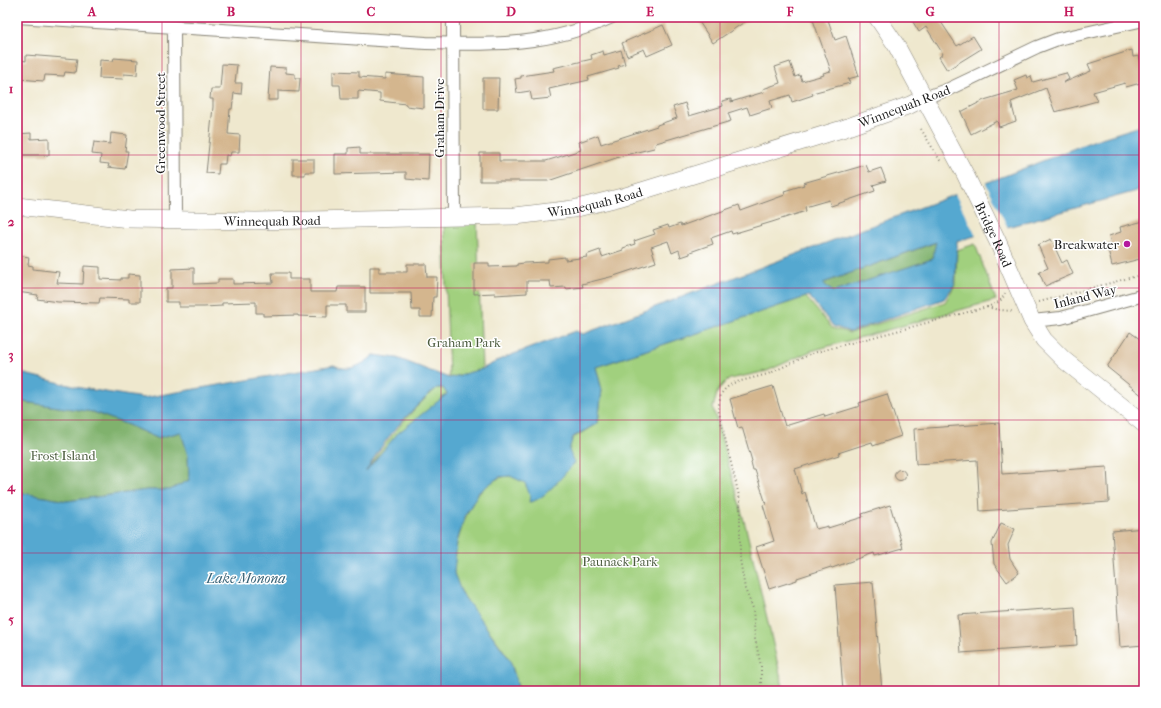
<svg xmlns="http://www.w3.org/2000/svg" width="1161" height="708" viewBox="0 0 1161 708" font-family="'IM FELL French Canon',serif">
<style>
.green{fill:#a1d07e;stroke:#5e764d}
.forest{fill:#80b26d;stroke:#4e6744}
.water{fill:#54a8d0;stroke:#386276;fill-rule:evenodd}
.pier{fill:#efe8ce}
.building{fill:#d4b68e}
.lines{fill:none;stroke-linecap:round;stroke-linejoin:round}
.street-casing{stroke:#868275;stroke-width:14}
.secondary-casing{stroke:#868275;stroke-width:18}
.path{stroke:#868275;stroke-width:2;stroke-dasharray:1 3;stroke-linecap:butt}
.street{stroke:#fff;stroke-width:12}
.secondary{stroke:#fff;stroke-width:17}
.grid{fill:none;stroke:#c2185b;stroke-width:1;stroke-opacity:0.55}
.poi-dot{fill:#b5179e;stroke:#fff;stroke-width:1.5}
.labels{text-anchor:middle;stroke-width:3;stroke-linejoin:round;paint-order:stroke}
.street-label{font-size:13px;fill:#1c1c1c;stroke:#fff}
.poi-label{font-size:13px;fill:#1c1c1c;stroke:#fff;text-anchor:end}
.park-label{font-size:13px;fill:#4b5b3e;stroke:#fff}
.water-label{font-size:14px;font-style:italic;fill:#386276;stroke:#fff}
.neatline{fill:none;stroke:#c2185b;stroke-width:1.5}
.grid-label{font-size:13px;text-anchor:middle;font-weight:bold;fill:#c2185b}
</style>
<rect width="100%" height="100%" fill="#fff"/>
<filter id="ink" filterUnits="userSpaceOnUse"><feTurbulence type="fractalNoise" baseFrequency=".025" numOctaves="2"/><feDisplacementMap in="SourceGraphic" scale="8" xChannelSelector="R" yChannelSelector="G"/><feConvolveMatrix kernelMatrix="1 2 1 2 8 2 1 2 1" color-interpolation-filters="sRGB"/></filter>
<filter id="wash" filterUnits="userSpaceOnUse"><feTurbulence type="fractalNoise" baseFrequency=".012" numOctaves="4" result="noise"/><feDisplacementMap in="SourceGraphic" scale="16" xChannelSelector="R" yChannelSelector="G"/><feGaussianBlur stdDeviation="0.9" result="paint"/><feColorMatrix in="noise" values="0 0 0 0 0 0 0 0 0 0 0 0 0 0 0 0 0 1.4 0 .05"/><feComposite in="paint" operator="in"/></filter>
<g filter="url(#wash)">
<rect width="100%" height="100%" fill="#efe8ce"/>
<path class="green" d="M477,218L482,369L449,378L444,224Z
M975,244L996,300L811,351L767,371L730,379L723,384L717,393L713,408L746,528L784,691H519C516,681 514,669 509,659C496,636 457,596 454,573C451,555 463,521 471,506C480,490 491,477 510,476L598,423L602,390L596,367L806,297L832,328L850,333L945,302L956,283L957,250Z
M437,388H443L447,393L362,477C385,444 406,414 437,388Z"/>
<path class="forest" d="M937,242L932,259L833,292L823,283Z
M17,401L93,412L128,425L157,438L181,432L188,455L189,480L170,490H147L67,501L17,492Z"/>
<path class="water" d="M1144,125V189L957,241L955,284L944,299L850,332L833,326L809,296L596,367L602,390L598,423L573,437L569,450L574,463C565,473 543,502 529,502L530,496L525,483L510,476L499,477L479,492L465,516L457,542L454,573L462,594L510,660L519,691H17V492L67,501L147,490H170L189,480L188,455L181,432L157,438L128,425L93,412L17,401V372L81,388L143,398L334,365C349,373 362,365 374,355L397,358L449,378L482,369L503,358L576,331L583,334L1007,175L1095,140ZM936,242L932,259L833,292L823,283ZM437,388H443L447,394L397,434L366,471C384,439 409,411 437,388Z"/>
<path class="pier" d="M985,181L1009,230L977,238L954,192Z"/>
<g id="blocks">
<path class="building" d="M696,17H752L713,43Z
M812,17H827L835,40L846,36L859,76L848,79L850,83L812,93L813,95L792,102L790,95L770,101L772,108L750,115L747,107L728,113L731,121L656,143L654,148L625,155L548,181H480V153H499V161H546L581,150L579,142L598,135L601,144L657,126V125L677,118L673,107L685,103L689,116L723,106L722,101L731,99V102L764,92L763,89L780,83L775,67L790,62L795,77L800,75L802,81L824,75L823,73L831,71Z
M910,17H943L939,19L957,46L973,36L981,49L947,70L939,57L943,54L926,27L919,32Z
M663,25L672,45L647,56L644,49L627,56L622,43Z
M621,50L625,64L618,66L619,68L588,77L589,80L549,89L551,98L532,100L530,91L517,93L515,79L521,78V76L554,71L553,68L592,59L591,55L603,51L604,55Z
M1132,50L1133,57L1139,56L1144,73V82L1126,87L1125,83L1093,92L1097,101L1086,104L1055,112L1046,88L1011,102L1016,121L999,127L997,121L971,134L961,112L984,100L1018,90L1014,80L1026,75L1027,78L1031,76L1033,82L1066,73L1069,79L1063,83L1091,71L1088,64Z
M26,55L77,59L75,73L65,72L64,76L45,75L44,81L18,79L20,60L26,61Z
M114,58L138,60L137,75L124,74L123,79L99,78L100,60L113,61Z
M222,64L237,65L235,83H242L241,94L234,93L232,109H230L228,134L240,135L239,152H231L230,156L226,155L225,164H219L218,174L206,173L213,107V99H210L211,89H220Z
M270,67L286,68V73L295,74V78H300L299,92L278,91V100H268Z
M333,71L359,72V77L385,79V74L424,77V108L406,106V104L380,101V93L358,91V99H341L340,85H333Z
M483,78H499L498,109H483Z
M31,133V139L49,138V155H17V134Z
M111,133L127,135L125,151H128L125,169L108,167L109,164L100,163L101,155L92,154L94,142L110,144Z
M360,147V154H429L428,181L406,179V172L335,174V154H348V148Z
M293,159H314V172H305V175H293Z
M866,165L869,172L881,168L886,181L873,185L875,191L831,206L829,200L805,207L806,211L772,222L732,234L731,231L711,238L713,244L690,252V254L681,257L679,250L672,253L668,241L651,247L656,262L614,276L582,284L583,287L566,289V287L551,288L550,281H527V293L495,295V293L474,294V263H489V267L517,266V264L524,263L548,262V259L565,257V260L587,257L586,255L600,250L602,257L623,250V248L635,244L634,241L655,234L653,230L668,225L669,228L680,224L681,226L739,205L741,211L785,195L784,191L804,185L803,183Z
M1144,221V258L1112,266L1107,245L1111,243L1109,236L1121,232L1120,227Z
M1051,239L1062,263L1067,260L1073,274L1045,286L1039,272L1048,268L1038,245Z
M17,255L29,257L28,265L33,266V269L59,272L57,283L83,284L84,266L100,267V279L121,280V278H128V274L140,275V302H129V299L100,298L99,303L58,302L37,299L38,295L17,292Z
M407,264H426L427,277H437L436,297H433L432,317H420V310H412L411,293H370V267H379V272H407Z
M194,268V284L218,283V279H233V284L273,283L272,273H289V279H310V292H337L338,287H365V312H346V305H327V317L298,316V315L263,316V313H256V302L222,303V306L204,307H179V302H166V288H172V269Z
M1130,332L1144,342V397L1107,367Z
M773,386L785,426L824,414L825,417L860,406L859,403L887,394L901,436L873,446L872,442L838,453L839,455L795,469L802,494L805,492L816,529L828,526V528L863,517L862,514L890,505L903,548L875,556L874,553L832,568L831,567L797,578V580L769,589L756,547L774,541L763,505L766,504L755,470H753L751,462L752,461L742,427L738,428L730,399Z
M999,423L1002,474L1107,467L1109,502L980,511L977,460L916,464L914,429Z
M894.5 475a5.5 5.5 0 1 1 11 0a5.5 5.5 0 1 1-11 0Z
M1001,523L1015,529L1008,545L1010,559L1019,573L1007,582L994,564L992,543Z
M1144,528V645L1120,647L1112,531Z
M873,582L882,691H843L835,585Z
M1075,607L1077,645L961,653L958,615Z"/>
</g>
</g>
<g filter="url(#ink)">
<use href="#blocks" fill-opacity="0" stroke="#868275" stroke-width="1"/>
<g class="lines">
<defs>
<path id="street" d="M17,17L426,43C494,45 549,46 612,17
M453,17L454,219
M174,27L175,220
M924,98L949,89L1037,47L1058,39L1144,20
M1032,321L1061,318L1144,295"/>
<g id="secondary">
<path id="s1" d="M877,17L896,45L965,174L997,240L1032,321L1044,340L1064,360L1144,424"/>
<path id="s2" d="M17,206L129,219L256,221L515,216L573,209L622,197L842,129L910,105L924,98"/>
</g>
</defs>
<use href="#street" class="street-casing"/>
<use href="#secondary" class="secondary-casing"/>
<path class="path" d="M921,129L941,162
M1039,302L1144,274
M987,307L999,310L1012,311
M761,691V666L755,639L753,608L745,589L740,559V500L718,409L721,394L726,388L733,383L768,374L813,353L987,307C995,304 1002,302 1005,293"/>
<use href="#street" class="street"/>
<use href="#secondary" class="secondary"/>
</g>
</g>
<path class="grid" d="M162,17V691M301,17V691M441,17V691M580,17V691M720,17V691M860,17V691M999,17V691M17,155H1144M17,288H1144M17,420H1144M17,553H1144"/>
<circle class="poi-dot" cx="1127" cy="244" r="4"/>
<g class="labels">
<g class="street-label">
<text transform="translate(904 106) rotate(-21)" y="5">Winnequah Road</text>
<text transform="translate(439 118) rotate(-90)" y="5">Graham Drive</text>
<text transform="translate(160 123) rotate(-90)" y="5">Greenwood Street</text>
<text dy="5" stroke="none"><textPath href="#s2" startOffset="580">Winnequah Road</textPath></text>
<text dy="5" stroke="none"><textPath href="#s2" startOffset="256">Winnequah Road</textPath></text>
<text dy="5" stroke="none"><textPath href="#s1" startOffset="247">Bridge Road</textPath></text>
<text transform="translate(1085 296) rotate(-14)" y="5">Inland Way</text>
</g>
<g class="poi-label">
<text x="1119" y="249">Breakwater</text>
</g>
<g class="park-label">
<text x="464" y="347">Graham Park</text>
<text x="63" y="460">Frost Island</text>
<text x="620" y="566">Paunack Park</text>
</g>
<g class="water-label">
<text x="246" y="583">Lake Monona</text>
</g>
</g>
<rect width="1161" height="708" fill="none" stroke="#fff" stroke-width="44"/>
<rect x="22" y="22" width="1117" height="664" class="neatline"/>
<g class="grid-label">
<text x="92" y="16">A</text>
<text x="231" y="16">B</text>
<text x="371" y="16">C</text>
<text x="511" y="16">D</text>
<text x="650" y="16">E</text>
<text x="790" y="16">F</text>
<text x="930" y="16">G</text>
<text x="1069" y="16">H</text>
<text x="11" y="93">1</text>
<text x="11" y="226">2</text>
<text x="11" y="359">3</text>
<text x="11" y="491">4</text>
<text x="11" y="624">5</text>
</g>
</svg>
